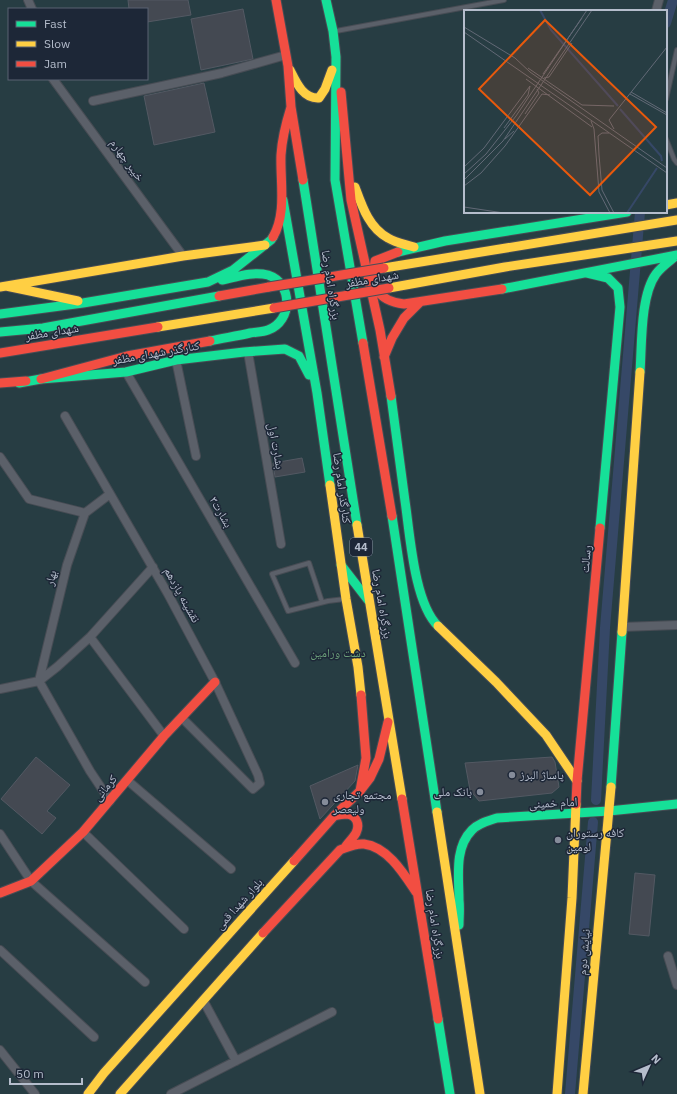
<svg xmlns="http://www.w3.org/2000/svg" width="677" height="1094" viewBox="0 0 677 1094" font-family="'IBM Plex Sans','Noto Naskh Arabic',sans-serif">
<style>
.green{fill:#273d43;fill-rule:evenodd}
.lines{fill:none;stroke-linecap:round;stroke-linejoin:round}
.canal{stroke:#364867;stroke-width:10}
.building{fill:#444952;stroke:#535963}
.lane-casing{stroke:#474c54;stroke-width:6}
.street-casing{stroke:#474c54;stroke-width:10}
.fast-casing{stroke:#474c54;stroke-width:11}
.slow-casing{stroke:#474c54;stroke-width:11}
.jam-casing{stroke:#474c54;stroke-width:11}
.lane{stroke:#5b6069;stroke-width:4}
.street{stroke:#5b6069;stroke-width:8}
.fast{stroke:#16e098;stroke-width:9}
.slow{stroke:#ffcf43;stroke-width:9}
.jam{stroke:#f24e42;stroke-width:9}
.jam-bridge-casing{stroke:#494e58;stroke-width:11;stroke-linecap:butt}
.jam-bridge{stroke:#f24e42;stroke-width:9}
.poi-dot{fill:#858c9a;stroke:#1d2737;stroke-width:1.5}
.labels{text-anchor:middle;stroke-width:3;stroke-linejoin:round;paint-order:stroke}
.shield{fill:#1d2737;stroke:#87909f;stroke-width:1}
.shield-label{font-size:11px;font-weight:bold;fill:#b5bdcc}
.street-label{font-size:12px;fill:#b5bdcc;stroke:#1d2737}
.park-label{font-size:12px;fill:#6b9f79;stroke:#1d2737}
.poi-label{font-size:12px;fill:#b5bdcc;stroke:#1d2737;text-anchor:start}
.inset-river{fill:none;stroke:#364867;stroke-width:2}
.inset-road{fill:none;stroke:#626976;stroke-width:1}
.view{fill:#e8590c;fill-opacity:0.15;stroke:#e8590c;stroke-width:2}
.inset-edge{fill:none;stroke:#b5bdcc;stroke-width:2}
</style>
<rect width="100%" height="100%" fill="#2b313c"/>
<path class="green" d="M0,0H677V1094H0ZM9,9H147V79H9ZM465,11H666V212H465Z"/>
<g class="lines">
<path class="canal" d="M666,23L673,0
M596,800L605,628L640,212
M570,1094L593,822"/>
</g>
<path class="building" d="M128,0H188L191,15L147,22V9H129Z
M243,9L253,59L201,70L191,19Z
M204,83L215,132L154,145L144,96Z
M302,458L305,472L275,477L273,463Z
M36,757L70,785L47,811L56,818L42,834L1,799Z
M552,757L555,762L559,787L552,793L479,801L470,790L465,763Z
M358,765L355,781L320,819L310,786Z
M635,873L655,875L649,936L629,934Z"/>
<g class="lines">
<defs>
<path id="lane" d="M336,31L504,0
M666,99L677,50
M666,139L674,159L677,163
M322,602L309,563L272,574L288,611L328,601L345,599"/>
<path id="street" d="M28,0L32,9
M656,11L659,0
M53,79L183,256
M93,101L222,73L286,55
M248,352L281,544
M176,360L196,456
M126,372L295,663
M65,416L168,594L215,682L258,775L260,783L253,789L182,718
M0,457L29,499L85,513
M622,627L677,625
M90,637L164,736
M39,681L67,565L85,513L110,494
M39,681L90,771L110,801
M0,689L39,681L57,667L90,637L153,567
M127,780L231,869
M83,832L184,929
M0,834L31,881L145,982
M0,950L94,1037
M668,956L677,985
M203,1000L236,1061
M0,1050L35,1094
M171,1094L332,1012"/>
<path id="fast" d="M326,0L333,31L336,57L335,180L363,343
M303,180L357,525
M283,200L317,393L330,485
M398,252L445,241L627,212
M587,273L608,278L618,288L620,307L600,528
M502,289L677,255
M0,314L83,303L208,282L233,270L271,240L273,237
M0,332L43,328L219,296
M210,341C224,338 237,336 250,333C256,332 263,332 268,330C293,321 293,283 268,275C253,271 236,277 222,280
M640,372C642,345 640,296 656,274C662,266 670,261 677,255
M19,383L41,379L126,372L176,360L244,352L285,349L299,356L309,375
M391,396C396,431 400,466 405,501C410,534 414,603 438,626
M392,516L437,812
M341,565L368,600
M611,787L622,632
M459,925C459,917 460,909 459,900C459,877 454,848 472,830C479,823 488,821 497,818L609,811L677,804
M438,1019L450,1094"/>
<path id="slow" d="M290,70C296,82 303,99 319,98L325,89L332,70
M355,187C362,206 369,228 388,238C396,243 405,244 414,247
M666,205L677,203
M384,268L677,220
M6,286L78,301
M0,287L183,256L265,245
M389,288L505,267L677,241
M158,327L274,308
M330,485L346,599L358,667L361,695
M357,525L402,799
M438,626L496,682L546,735L577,781
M622,632L640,372
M437,812L480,1094
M88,1094L104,1073L294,861
M120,1094L263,933
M557,1094L572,898L576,804
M583,1094L611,787"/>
<path id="jam" d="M276,0L288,66L291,107L303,180
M341,92L351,200L380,330L391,396
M273,237C287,213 280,182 281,155C282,139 286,123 291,107
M398,252L375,261C371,286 377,301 404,304L502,289
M219,296L269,287
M363,343L392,516
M0,353L158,327
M384,357L392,338L404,318L420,302
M41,379L127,356L210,341
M0,383L26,381
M360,791L366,758L361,695
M402,799L438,1019
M576,804L577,781L600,528
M334,816C338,815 343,814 347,814C357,815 360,825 356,833C353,838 349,842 346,846
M294,861L334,816L360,791L370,778L379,759L388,722
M0,893L31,881L83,832L164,736L215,682
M263,933L340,850C348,847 355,843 364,844C388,847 404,874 416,892"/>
</defs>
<use href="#lane" class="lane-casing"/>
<use href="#street" class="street-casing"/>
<use href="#fast" class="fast-casing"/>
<use href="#slow" class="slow-casing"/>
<use href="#jam" class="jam-casing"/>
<use href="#lane" class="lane"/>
<use href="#street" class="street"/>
<use href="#fast" class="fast"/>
<use href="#slow" class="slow"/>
<use href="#jam" class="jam"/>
<defs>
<path id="jam-bridge" d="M269,287L384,268
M274,308L389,288"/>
</defs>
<use href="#jam-bridge" class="jam-bridge-casing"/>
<use href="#jam-bridge" class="jam-bridge"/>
</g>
<g class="poi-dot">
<circle cx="512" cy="775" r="4"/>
<circle cx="480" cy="792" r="4"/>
<circle cx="325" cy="802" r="4"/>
<circle cx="558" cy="840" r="4"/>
</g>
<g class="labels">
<rect class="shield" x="350" y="538" width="22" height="18" rx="3"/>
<g class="shield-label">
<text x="361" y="551">44</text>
</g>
<g class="street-label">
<text transform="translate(127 160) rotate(54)" y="4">خیبر چهارم</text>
<text transform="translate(372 279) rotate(-10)" y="4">شهدای مظفر</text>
<text transform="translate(331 285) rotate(81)" y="4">بزرگراه امام رضا</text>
<text transform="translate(52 332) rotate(-9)" y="4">شهدای مظفر</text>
<text transform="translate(156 353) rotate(-10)" y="4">کنارگذر شهدای مظفر</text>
<text transform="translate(276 446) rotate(80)" y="4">بشارت اول</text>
<text transform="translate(342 488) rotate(82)" y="4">کنارگذر امام رضا</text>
<text transform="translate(221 512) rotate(60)" y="4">بشارت۳</text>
<text transform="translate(586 559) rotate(-85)" y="4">رسالت</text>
<text transform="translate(51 578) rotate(-76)" y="4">بهار</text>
<text transform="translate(182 595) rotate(61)" y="4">نقشینه یازدهم</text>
<text transform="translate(382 604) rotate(80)" y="4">بزرگراه امام رضا</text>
<text transform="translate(105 788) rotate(-50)" y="4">کرمانی</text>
<text transform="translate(553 803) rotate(-3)" y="4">امام خمینی</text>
<text transform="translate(239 904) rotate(-48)" y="4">بلوار شهدا قمی</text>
<text transform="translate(435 924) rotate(81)" y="4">بزرگراه امام رضا</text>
<text transform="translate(584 952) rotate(-85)" y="4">نیایش دوم</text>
</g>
<g class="park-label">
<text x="338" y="657">دشت ورامین</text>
</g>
<g class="poi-label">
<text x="520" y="779">پاساژ البرز</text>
<text x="472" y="796" text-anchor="end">بانک ملی</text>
<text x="333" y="799">مجتمع تجاری<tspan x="333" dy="14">ولیعصر</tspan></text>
<text x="566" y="837">کافه رستوران<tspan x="566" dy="14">لومین</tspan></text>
</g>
</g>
<g transform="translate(464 10)">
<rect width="203" height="203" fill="#2b313c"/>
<path d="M0,0H203V203H0Z" fill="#273d43"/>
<path class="inset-river" d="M76,0L87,20L154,96M156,99L197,146L198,151M163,203L193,158"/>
<path class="inset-road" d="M0,17L51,48L66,62L203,158M0,22L203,163M64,58L118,95L150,96M79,64L118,8M80,68L85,67L108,33M62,69L128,117M167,82L203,103M166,84L203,105M61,104L75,83L73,79M127,111L130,119L135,182L146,203M40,118L64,85L66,76M150,119L145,110L203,37M145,123H138L134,126L135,145L138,180L150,203M41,129L50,121M0,157L20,138L66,76M0,164L22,144L52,106L123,0M0,170L39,131L128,0M0,176L17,163L41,136L78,84L86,85M0,197L40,203"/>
<path class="view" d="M81,10L192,117L126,185L15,79Z"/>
<rect width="203" height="203" class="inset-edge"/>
</g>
<rect x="8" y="8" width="140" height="72" fill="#1d2737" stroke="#5a6373"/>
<rect x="16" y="21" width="20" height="6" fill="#16e098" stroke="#5a6373"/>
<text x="44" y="28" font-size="12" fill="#b5bdcc">Fast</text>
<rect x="16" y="41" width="20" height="6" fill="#ffcf43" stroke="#5a6373"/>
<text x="44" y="48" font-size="12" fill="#b5bdcc">Slow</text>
<rect x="16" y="61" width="20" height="6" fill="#f24e42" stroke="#5a6373"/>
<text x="44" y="68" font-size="12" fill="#b5bdcc">Jam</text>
<g transform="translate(649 1066) rotate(46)" stroke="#1d2737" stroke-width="3" paint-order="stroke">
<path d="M0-3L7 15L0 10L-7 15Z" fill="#b5bdcc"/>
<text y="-6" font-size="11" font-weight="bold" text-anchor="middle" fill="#b5bdcc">N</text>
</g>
<path d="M10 1078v6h72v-6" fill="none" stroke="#b5bdcc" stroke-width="2"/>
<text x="16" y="1078" font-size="12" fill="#b5bdcc" stroke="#1d2737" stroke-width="3" paint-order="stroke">50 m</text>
</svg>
